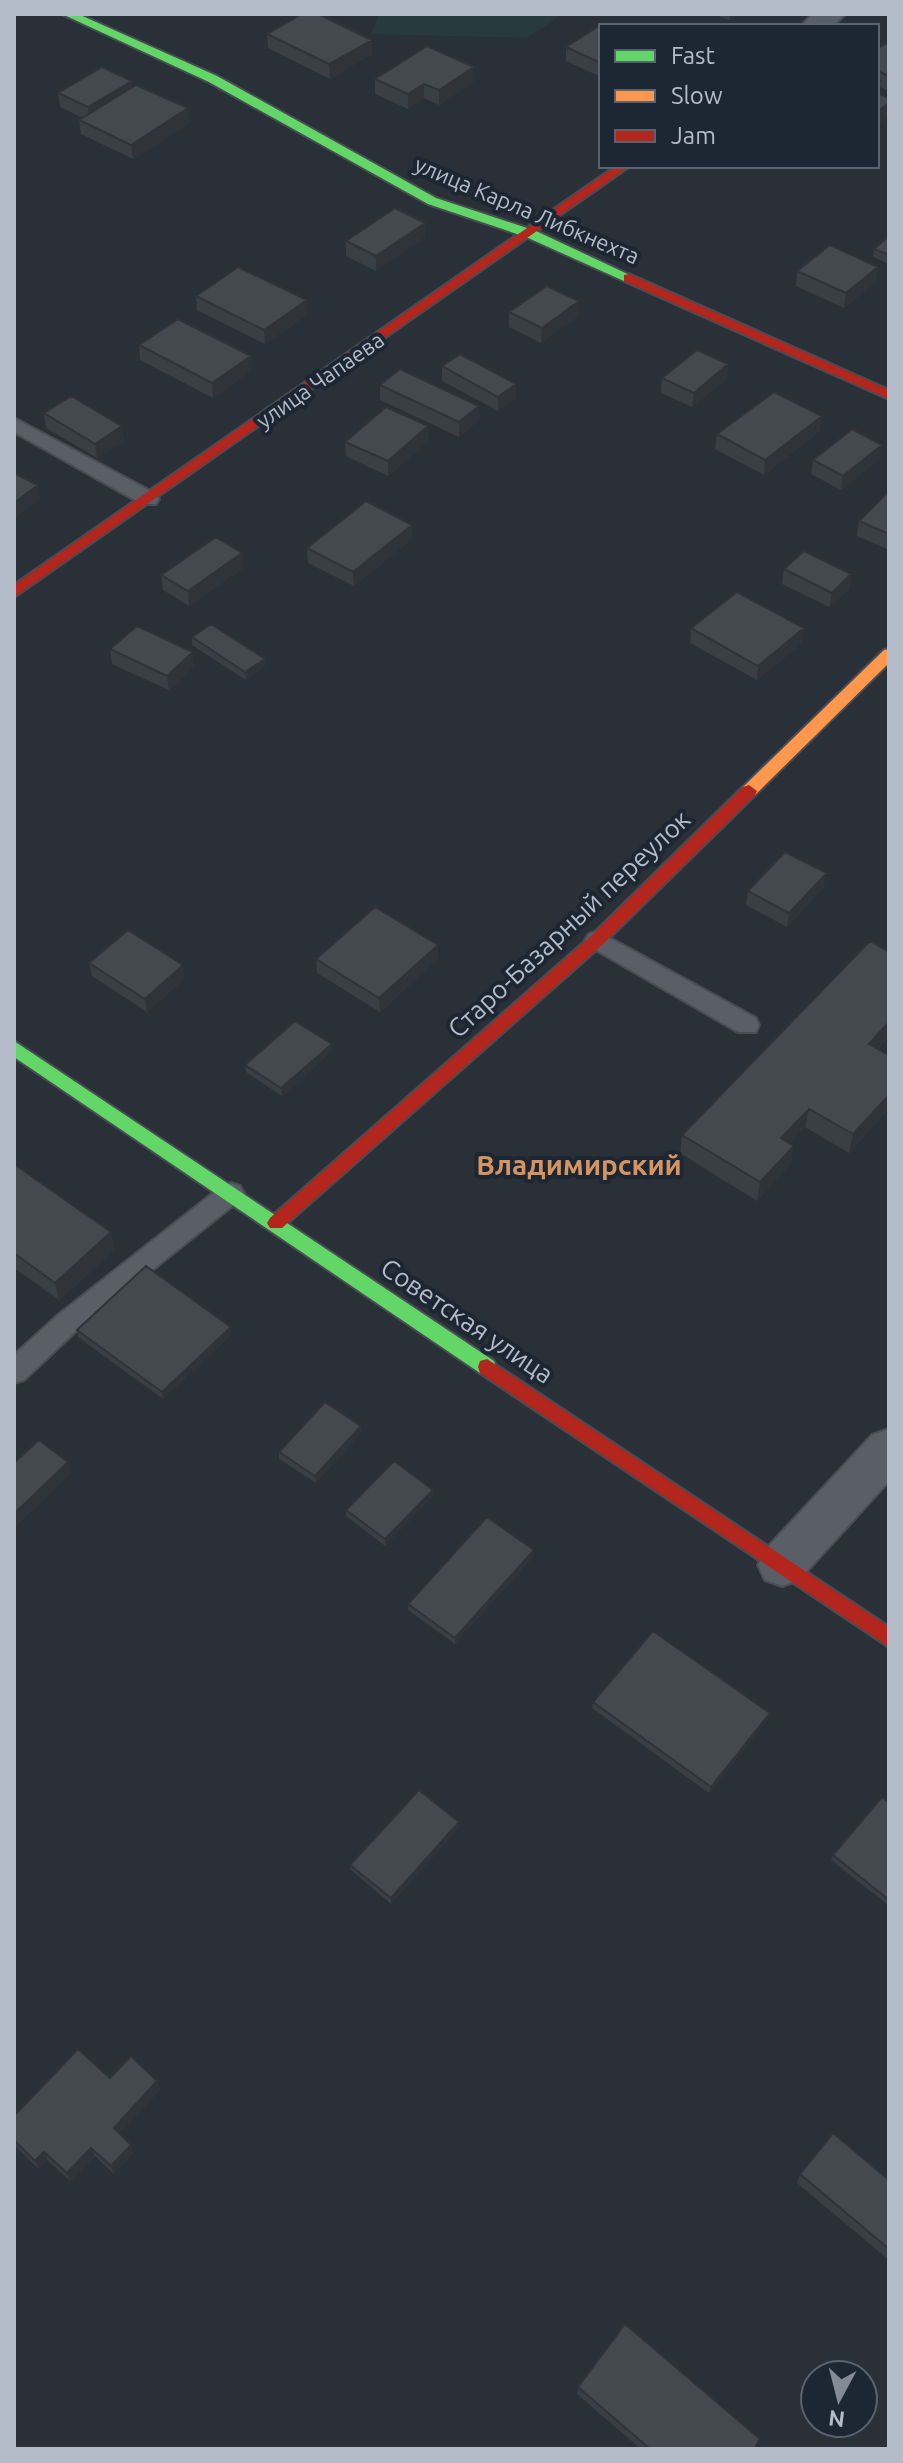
<svg xmlns="http://www.w3.org/2000/svg" width="903" height="2463" viewBox="0 0 903 2463" font-family="Ubuntu,sans-serif">
<style>
.green{fill:#273a3e}
.lines{fill:none;stroke-linecap:round;stroke-linejoin:round}
.lane-casing{stroke:#484c53;stroke-width:4}
.street-casing{stroke:#484c53;stroke-width:4}
.fast-casing{stroke:#484c53;stroke-width:4}
.slow-casing{stroke:#484c53;stroke-width:4}
.jam-casing{stroke:#484c53;stroke-width:4}
.lane{fill:#5a5e66;fill-rule:evenodd}
.street{fill:#5a5e66;fill-rule:evenodd}
.fast{fill:#63d668;fill-rule:evenodd}
.slow{fill:#ff974d;fill-rule:evenodd}
.jam{fill:#b3261e;fill-rule:evenodd}
.wall{fill:#3a3f45}
.shaded-wall{fill:#303338}
.building{fill:#444950;stroke:#303338;stroke-width:2}
.labels{text-anchor:middle;stroke-width:8;stroke-linejoin:round;paint-order:stroke}
.far-street-label{font-size:22px;fill:#b4bcc9;stroke:#1d2633}
.street-label{font-size:26px;fill:#b4bcc9;stroke:#1d2633}
.neighbourhood-label{font-size:28px;font-weight:bold;fill:#d59563;stroke:#1d2633}
</style>
<rect width="100%" height="100%" fill="#2a3038"/>
<path class="green" d="M379,14H558L557,18L526,38L371,34Z"/>
<g class="lines">
<defs>
<path id="lane" d="M14,418L156,494L159,499L156,504H142L14,432Z
M597,931L756,1018L759,1025L756,1032H738L589,946L585,940L589,934Z
M231,1183L240,1186L244,1193L240,1200L76,1331L24,1380L14,1383V1355L58,1315L222,1186Z"/>
<path id="street" d="M813,14H845L833,26H801Z
M889,1429V1481L799,1580L782,1586L765,1580L758,1565L765,1550L872,1435Z"/>
<path id="fast" d="M62,14H78L217,76L436,198L536,231L636,278L624,281L526,237L428,204L209,82Z
M14,1041L494,1361L496,1367L494,1373L487,1375L480,1373L14,1057Z"/>
<path id="slow" d="M889,649V663L755,795H743L741,791L743,787L884,650Z"/>
<path id="jam" d="M616,166H630L14,597V585Z
M629,274L889,390V399L624,281V275Z
M749,785L757,791L755,795L603,944L282,1228H270L267,1223L270,1218L591,936L743,787Z
M487,1359L889,1627V1647L480,1373L478,1367L480,1361Z"/>
</defs>
<use href="#lane" class="lane-casing"/>
<use href="#street" class="street-casing"/>
<use href="#fast" class="fast-casing"/>
<use href="#slow" class="slow-casing"/>
<use href="#jam" class="jam-casing"/>
<use href="#lane" class="lane"/>
<use href="#street" class="street"/>
<use href="#fast" class="fast"/>
<use href="#slow" class="slow"/>
<use href="#jam" class="jam"/>
</g>
<path class="wall" d="M713,14H738L729,20Z
M601,27V77L566,61V47Z
M267,34L372,40V54L330,79L268,48Z
M889,45V91L880,87L879,93L889,98V115L877,125V49Z
M375,79L474,81L439,105L424,98L408,109L375,94Z
M132,81V87L188,108L190,123L133,159L81,134L79,120L83,118L60,107L58,93Z
M889,236V264L873,257L874,249Z
M425,237L376,271L346,256V241Z
M797,271L876,282L844,308L796,286Z
M196,296L307,300V315L265,344L197,310Z
M579,301L578,316L541,343L509,327V312Z
M139,345L252,370L213,398L140,360Z
M728,364L727,379L692,407L661,393L662,378Z
M442,366L516,384V398L498,411L442,381Z
M380,385L479,420L459,437L380,400Z
M44,413L122,426L124,441L97,458L46,428Z
M820,431L764,475L715,449L717,434Z
M429,441L388,476L346,456L345,442Z
M880,459L841,490L811,474L813,460Z
M889,491V550L857,536L859,521Z
M412,525V539L354,586L308,563L307,548Z
M243,568L189,606L163,590L161,575Z
M784,569L851,574L849,589L829,607L782,584Z
M691,628L802,643L757,680L690,643Z
M192,637L265,659V666L246,680L192,645Z
M110,649L195,666L169,690L112,664Z
M824,887L787,927L746,905L748,891Z
M889,952V1037L878,1049L889,1055V1109L849,1153L805,1127L790,1143L791,1164L757,1201L680,1153L682,1135Z
M316,959H438L380,1012L317,973Z
M89,963L185,979L147,1012L92,976Z
M332,1051L282,1096L246,1072L245,1065Z
M14,1164L115,1250L59,1300L14,1268Z
M77,1330L232,1334L163,1399L78,1337Z
M361,1426L362,1432L316,1483L279,1459V1452Z
M433,1496L385,1546L346,1516V1510Z
M533,1557L455,1644L408,1610V1604Z
M593,1702L768,1719L709,1793L592,1708Z
M889,1803V1904L888,1905L831,1860L833,1855Z
M459,1822V1828L391,1904L351,1870L350,1865Z
M157,2081L160,2090L119,2134L134,2153L114,2174L95,2156L70,2181L47,2160L39,2169L14,2145V2116Z
M800,2174L889,2180V2260L797,2183Z
M578,2387L755,2449H641L577,2394Z"/>
<path class="shaded-wall" d="M730,14H738L729,20Z
M372,40V54L330,79L329,64Z
M474,67V81L439,105V90Z
M881,79L879,93L877,95V82Z
M132,81L133,95L90,121L88,107Z
M424,84V98L408,109V94Z
M889,103V115L877,125V112Z
M188,108L190,123L133,159L131,145Z
M425,223V237L376,271V256Z
M878,267L876,282L844,308L846,293Z
M307,300V315L265,344L264,330Z
M579,301L578,316L541,343L542,328Z
M251,356L252,370L213,398L212,383Z
M728,364L727,379L692,407L694,393Z
M516,384V398L498,411V397Z
M479,406V420L459,437V422Z
M822,416L820,431L764,475L765,460Z
M122,426L124,441L97,458L95,444Z
M428,426L429,441L388,476V461Z
M882,445L880,459L841,490L843,476Z
M38,485L40,499L14,519V503Z
M412,525V539L354,586L353,572Z
M242,553L243,568L189,606L188,591Z
M851,574L849,589L829,607L832,593Z
M804,628L802,643L757,680L758,666Z
M193,652L195,666L169,690L167,676Z
M265,659V666L246,680L245,672Z
M827,873L824,887L787,927L789,913Z
M438,945V959L380,1012L379,998Z
M183,965L185,979L147,1012L145,999Z
M889,1022V1037L865,1062L869,1044Z
M332,1044V1051L282,1096L281,1088Z
M889,1095V1109L849,1153L853,1134Z
M809,1109L805,1127L778,1156L781,1138Z
M794,1146L791,1164L757,1201L760,1182Z
M111,1232L115,1250L59,1300L55,1283Z
M231,1327L232,1334L163,1399L162,1392Z
M361,1426L362,1432L316,1483L315,1476Z
M68,1462L71,1474L14,1529V1514Z
M433,1490V1496L385,1546V1539Z
M534,1550L533,1557L455,1644V1638Z
M770,1713L768,1719L709,1793L711,1787Z
M459,1822V1828L391,1904V1898Z
M157,2081L160,2090L117,2137L114,2128Z
M131,2145L134,2153L114,2174L111,2166Z
M91,2148L95,2156L70,2181L67,2173Z
M44,2152L47,2160L39,2169L35,2161Z"/>
<path class="building" d="M302,14H318L372,40L329,64L267,34Z
M599,26L601,27V63L566,47Z
M885,44L889,45V76L877,71V49Z
M427,46L474,67L439,90L424,84L408,94L375,79Z
M102,67L132,81L88,107L58,93Z
M136,85L188,108L131,145L79,120Z
M877,93L889,98V103L877,112Z
M395,208L425,223L376,256L346,241Z
M889,236V255L874,249Z
M830,245L878,267L846,293L797,271Z
M238,267L307,300L264,330L196,296Z
M547,286L579,301L542,328L509,312Z
M178,319L251,356L212,383L139,345Z
M697,350L728,364L694,393L662,378Z
M460,354L516,384L498,397L442,366Z
M400,369L479,406L459,422L380,385Z
M774,392L822,416L765,460L717,434Z
M71,396L122,426L95,444L44,413Z
M386,407L428,426L388,461L345,442Z
M852,429L882,445L843,476L813,460Z
M14,473L38,485L14,503Z
M889,491V534L859,521Z
M366,501L412,525L353,572L307,548Z
M216,537L242,553L188,591L161,575Z
M804,551L851,574L832,593L784,569Z
M737,592L804,628L758,666L691,628Z
M211,624L265,659L245,672L192,637Z
M137,626L193,652L167,676L110,649Z
M785,852L827,873L789,913L748,891Z
M375,907L438,945L379,998L316,959Z
M128,930L183,965L145,999L89,963Z
M870,941L889,952V1022L869,1044L889,1055V1095L853,1134L809,1109L781,1138L794,1146L760,1182L682,1135Z
M295,1021L332,1044L281,1088L245,1065Z
M14,1164L111,1232L55,1283L14,1253Z
M146,1266L231,1327L162,1392L77,1330Z
M325,1402L361,1426L315,1476L279,1452Z
M39,1440L68,1462L14,1514V1463Z
M394,1461L433,1490L385,1539L346,1510Z
M487,1517L534,1550L455,1638L408,1604Z
M653,1631L770,1713L711,1787L593,1702Z
M419,1790L459,1822L391,1898L350,1865Z
M882,1797L889,1803V1900L833,1855Z
M78,2049L110,2078L131,2056L157,2081L114,2128L131,2145L111,2166L91,2148L67,2173L44,2152L35,2161L14,2140V2116Z
M833,2133L889,2180V2249L800,2174Z
M625,2324L760,2439L754,2449H650L578,2387Z"/>
<g class="labels">
<g class="far-street-label">
<text transform="translate(527 210) rotate(23)" y="8">улица Карла Либкнехта</text>
<text transform="translate(320 380) rotate(-35)" y="8">улица Чапаева</text>
</g>
<g class="street-label">
<text transform="translate(569 924) rotate(-43)" y="9">Старо-Базарный переулок</text>
<text transform="translate(467 1321) rotate(34)" y="9">Советская улица</text>
</g>
<g class="neighbourhood-label">
<text x="579" y="1175">Владимирский</text>
</g>
</g>
<rect width="903" height="2463" fill="none" stroke="#b4bcc9" stroke-width="32"/>
<rect x="599" y="24" width="280" height="144" fill="#1d2633" stroke="#59626f" stroke-width="2"/>
<rect x="615" y="50" width="40" height="12" fill="#63d668" stroke="#59626f" stroke-width="2"/>
<text x="671" y="64" font-size="24" fill="#b4bcc9">Fast</text>
<rect x="615" y="90" width="40" height="12" fill="#ff974d" stroke="#59626f" stroke-width="2"/>
<text x="671" y="104" font-size="24" fill="#b4bcc9">Slow</text>
<rect x="615" y="130" width="40" height="12" fill="#b3261e" stroke="#59626f" stroke-width="2"/>
<text x="671" y="144" font-size="24" fill="#b4bcc9">Jam</text>
<g transform="translate(839 2399) rotate(187)"><circle r="38" fill="#1d2633" stroke="#59626f" stroke-width="2"/>
<path d="M0-6L14 30L0 20L-14 30Z" fill="#848b96"/>
<text y="-12" font-size="22" font-weight="bold" text-anchor="middle" fill="#b4bcc9">N</text>
</g>
</svg>
